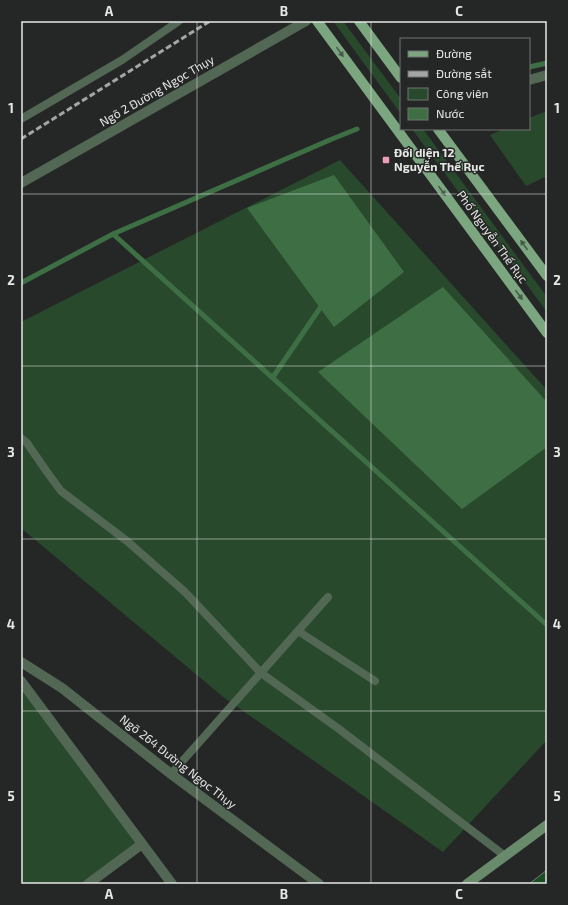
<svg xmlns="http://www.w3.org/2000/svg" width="568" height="905" viewBox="0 0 568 905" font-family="'Exo 2',sans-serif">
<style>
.green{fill:#28492c}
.water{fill:#3e6f44}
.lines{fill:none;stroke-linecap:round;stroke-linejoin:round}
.stream{stroke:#3e6f44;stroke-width:5}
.building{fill:#1a4c22;stroke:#787a78}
.lane{stroke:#526754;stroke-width:8}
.street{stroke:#526754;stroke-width:10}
.secondary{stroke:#698b6c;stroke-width:10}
.primary{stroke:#7ba67f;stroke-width:10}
.rail{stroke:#a4a6a4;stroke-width:3;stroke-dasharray:6 3;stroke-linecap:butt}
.oneway{fill:#475a4a}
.grid{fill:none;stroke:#e6e8e6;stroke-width:1;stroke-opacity:0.55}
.poi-dot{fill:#ef9ab8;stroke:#252726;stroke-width:1.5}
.labels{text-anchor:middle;stroke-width:3;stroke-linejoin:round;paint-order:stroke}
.street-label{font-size:12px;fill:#e6e8e6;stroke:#252726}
.poi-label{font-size:12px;font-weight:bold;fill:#e6e8e6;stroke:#252726;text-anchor:start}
.neatline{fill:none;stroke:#e6e8e6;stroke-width:1.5}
.grid-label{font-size:13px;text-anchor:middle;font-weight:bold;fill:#e6e8e6}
</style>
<rect width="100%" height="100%" fill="#252726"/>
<path class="green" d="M333,21H343L401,99V114Z
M547,111V176L526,186L490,135L504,129H529V118Z
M412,129H423L547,297V312Z
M340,160L547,390V740L443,852L222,696L21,528V322Z
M21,681L142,844L88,884H21Z"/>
<path class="water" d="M334,175L404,272L334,327L247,208Z
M443,287L547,402V447L462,509L318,372Z"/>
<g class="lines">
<path class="stream" d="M529,67L547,63
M113,234L547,625
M21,283L113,234L332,139L357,129
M273,377L320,308"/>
</g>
<path class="building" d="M547,870V884H529Z"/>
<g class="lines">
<path class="lane" d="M21,119L122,60L179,21
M21,438L27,443L47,472L61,491L127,541L185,592L261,673L339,729L505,856
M298,631L375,681
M171,774L328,597"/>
<path class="street" d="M529,80L547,75
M21,183L306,21
M21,662L62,688L171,774L319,884
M21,681L172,884
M88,884L142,844"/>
<path class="secondary" d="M467,884L547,825"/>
<path class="primary" d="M317,21L547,333
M359,21L401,78
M438,129L547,276"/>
<path class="rail" d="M21,139L210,21"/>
</g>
<defs><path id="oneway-solid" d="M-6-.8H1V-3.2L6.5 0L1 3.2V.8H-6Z"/></defs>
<g class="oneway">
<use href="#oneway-solid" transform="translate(340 52) rotate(54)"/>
<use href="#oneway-solid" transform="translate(442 191) rotate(54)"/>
<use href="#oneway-solid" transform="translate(524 245) rotate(-126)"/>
<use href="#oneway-solid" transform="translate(519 295) rotate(54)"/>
</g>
<path class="grid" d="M197,21V884M371,21V884M21,194H547M21,366H547M21,539H547M21,711H547"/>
<rect class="poi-dot" x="382" y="156" width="8" height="8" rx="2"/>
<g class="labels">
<g class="street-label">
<text transform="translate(157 91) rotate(-30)" y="4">Ngõ 2 Đường Ngọc Thụy</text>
<text transform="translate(492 237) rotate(54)" y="4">Phố Nguyễn Thế Rục</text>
<text transform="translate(178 762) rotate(38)" y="4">Ngõ 264 Đường Ngọc Thụy</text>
</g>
<g class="poi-label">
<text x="394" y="157">Đối diện 12<tspan x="394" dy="14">Nguyễn Thế Rục</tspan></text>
</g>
</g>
<rect width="568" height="905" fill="none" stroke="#252726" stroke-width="44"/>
<rect x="400" y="38" width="130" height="92" fill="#252726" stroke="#727473"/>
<rect x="408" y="51" width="20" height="6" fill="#7ba67f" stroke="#727473"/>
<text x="436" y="58" font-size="12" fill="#e6e8e6">Đường</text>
<rect x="408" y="71" width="20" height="6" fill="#a4a6a4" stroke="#727473"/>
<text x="436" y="78" font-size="12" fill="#e6e8e6">Đường sắt</text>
<rect x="408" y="88" width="20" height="12" fill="#28492c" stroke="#727473"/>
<text x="436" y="98" font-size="12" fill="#e6e8e6">Công viên</text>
<rect x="408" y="108" width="20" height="12" fill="#3e6f44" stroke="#727473"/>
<text x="436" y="118" font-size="12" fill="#e6e8e6">Nước</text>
<rect x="22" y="22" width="524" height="861" class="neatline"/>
<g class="grid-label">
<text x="109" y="16">A</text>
<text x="284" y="16">B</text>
<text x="459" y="16">C</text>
<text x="11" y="113">1</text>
<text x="557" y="113">1</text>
<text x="11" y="285">2</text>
<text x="557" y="285">2</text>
<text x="11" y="457">3</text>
<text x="557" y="457">3</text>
<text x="11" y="629">4</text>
<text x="557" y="629">4</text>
<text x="11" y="801">5</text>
<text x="557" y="801">5</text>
<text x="109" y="899">A</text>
<text x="284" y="899">B</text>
<text x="459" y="899">C</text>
</g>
</svg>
